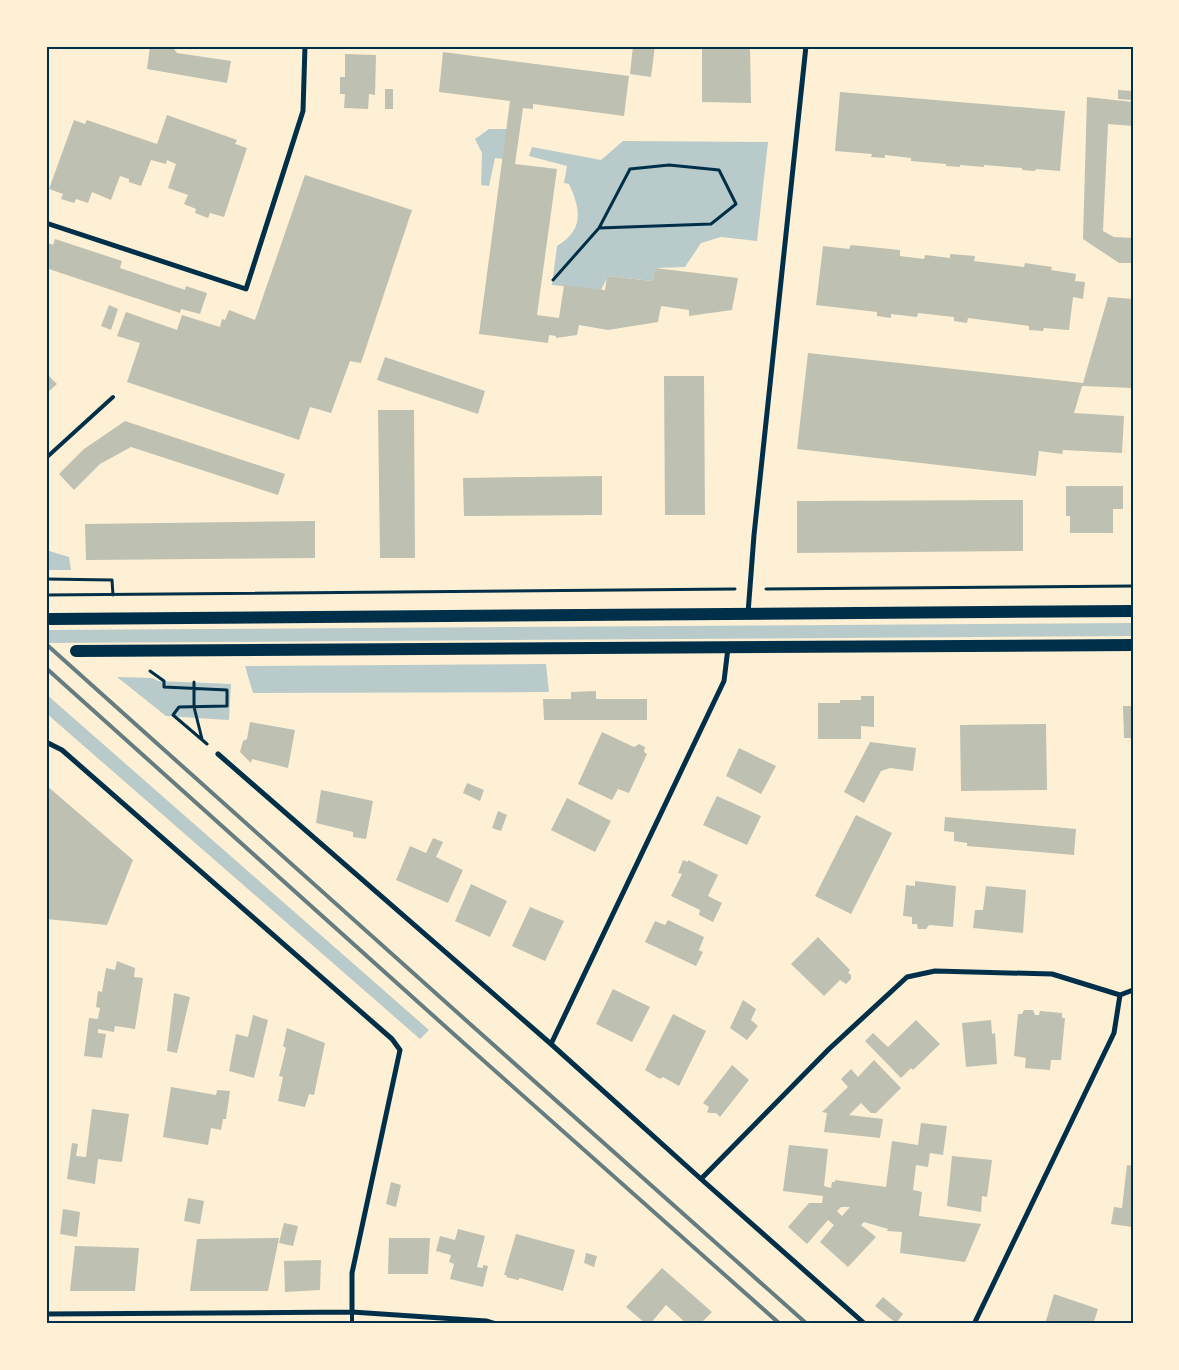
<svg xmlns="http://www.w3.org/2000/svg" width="1179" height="1370" viewBox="0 0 1179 1370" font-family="Overpass,sans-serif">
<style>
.green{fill:#b9caca}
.building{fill:#bec0b2;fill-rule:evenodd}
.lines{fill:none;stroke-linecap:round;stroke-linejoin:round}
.path{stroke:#003049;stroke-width:3}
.service{stroke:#003049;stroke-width:4}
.minor{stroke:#003049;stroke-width:5}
.primary{stroke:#003049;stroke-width:12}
.rail{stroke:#657d81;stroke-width:4}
.neatline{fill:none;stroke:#003049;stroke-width:2}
</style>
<rect width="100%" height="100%" fill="#fdf0d5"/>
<path class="green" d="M489,129H507L503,159L495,158L489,186L481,185L482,153L475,139Z
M623,141L768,142L757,241L721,237L701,243L685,267L655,268L653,281L608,276L601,290L552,285L557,246C584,230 581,210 569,184L564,183L567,166L529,156L532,147L601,160Z
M46,550L69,557L71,570H46Z
M1133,623V636L46,643V630Z
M546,664L549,692L253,693L245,666Z
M117,677L153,678L158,681L231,684L229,720L166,716Z
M46,694L429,1030L420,1039L46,713Z"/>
<path class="building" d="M150,46H172L177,53L231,61L227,83L147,69Z
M633,46H655L651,77L630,74Z
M702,46H750L751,103L702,102Z
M443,52L629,76L624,116L533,104V109L523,108L515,164L557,169L537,315L559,318L564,285L605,290L607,276L653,281L655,268L738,278L732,310L689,316V310L661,306L658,322L608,330L579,325L577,335L556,338V336L549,335L548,343L479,334L510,101L439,92Z
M345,54L376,55L375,95L369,94L368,109L344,108L345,94H340V77H345Z
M385,89H393V109H385Z
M1118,90L1132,91V100L1118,99Z
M840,92L1065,111L1060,171L1036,169L1035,171L1022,170V168L984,165V167L960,165V167L946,166V164L911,161V158L885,155V158L871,157L872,154L835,151Z
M1087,97L1133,102V126L1108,124L1103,231L1114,237L1133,238V263H1119L1083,239Z
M167,115L237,140L235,144L247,148L224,217L210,213L208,218L195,213L196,209L184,204L188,195L168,188L176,164L167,160L166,164L151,160L141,186L129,182V179L120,176L111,200L92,192L88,203L76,199L74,203L61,199L63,194L49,189L74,120L85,124L87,120L157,144Z
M305,175L412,210L361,363L350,361L331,413L310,407L299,440L127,382L140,343L117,336L126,312L177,330L182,315L220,327L222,319L225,320L229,310L255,320Z
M55,239L122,261L120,268L185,290L186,286L207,293L200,314L181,309L180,313L46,268V242L53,245Z
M851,245L900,250V256L924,259L925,255L950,258V254L975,256L974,261L1024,267L1025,263L1052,267L1051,270L1076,274L1075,281L1085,282L1083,299L1073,297L1069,330L1044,328L1043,331L1029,330V326L968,318L967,323L954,321V317L918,313L917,317L891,314V318L877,316V312L816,305L823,246L849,249Z
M1108,297L1133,299V388L1082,386L1074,413L1124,416L1122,453L1063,450L1062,454L1039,451L1036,476L797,449L808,353L1083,383Z
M109,305L118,309L111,330L101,326Z
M385,357L485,391L478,414L377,380Z
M46,373L57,384L46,394Z
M664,376H704L705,515H665Z
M378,410H414L415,558H380Z
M125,421L285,474L278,495L131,447L100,464L74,490L59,474L84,449Z
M602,476V515L464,516L463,478Z
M1066,486H1123V509H1113V533H1070V516H1066Z
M1023,500V551L797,553V501Z
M315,521V558L86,560L85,524Z
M596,691V699H647V720H544L543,699H571V692Z
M861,696H874V727L861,726V739H818V703H840V700H861Z
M1123,706H1133V738H1124Z
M250,722L295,730L288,768L252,759L251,763L240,752L243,741L247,739Z
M1046,724L1047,790L961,791L960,725Z
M602,732L634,747L639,744L645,747L644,752L647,754L629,793L618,789L612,800L578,784Z
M870,742L916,748L913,771L890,768L881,771L864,803L844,792Z
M1131,743H1133V756H1131Z
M739,748L776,766L761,794L726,776Z
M467,783L484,790L480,801L463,793Z
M46,785L133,860L107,925L46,919Z
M321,790L373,801L366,839L353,837V832L316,823Z
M717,796L761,816L747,845L703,825Z
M567,798L611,821L595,852L551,830Z
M498,811L507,815L501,831L492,828Z
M856,815L892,833L851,914L815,896Z
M945,817L1076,829L1074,855L967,846V843L954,841V832L944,831Z
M433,838L443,842L436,857L463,870L448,903L396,880L410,846L426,853Z
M683,860L688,862V860L718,875L708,896L722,903L713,922L699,915L700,910L671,896L682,874L678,873Z
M915,881L956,886L953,927L929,925L926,929H918L917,924H912V917L903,916L906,885L915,886Z
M471,884L507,901L490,937L455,921Z
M986,886L1026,890L1023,933L973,928L975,910H983Z
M530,907L564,921L545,961L512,946Z
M668,920L704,937L699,950L703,952L696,966L645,942L655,921L665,925Z
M818,937L850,970L848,973L851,975V979L846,984L840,980L824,996L791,964Z
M117,961L135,968L134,977L143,978L135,1029L115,1026L114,1032L98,1029V1033L106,1034L102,1058L84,1056L89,1018L98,1019L100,1008L96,1007L98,991L102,992L106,968L115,970Z
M613,989L650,1007L632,1042L596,1024Z
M174,993L190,997L177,1053L167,1051Z
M743,1000L756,1009L751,1020L758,1026L747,1040L730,1028Z
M1024,1010H1033L1035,1015H1039L1040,1011L1062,1013V1018H1065L1061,1060H1051L1050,1070L1025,1068L1026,1058L1014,1056L1018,1014H1022Z
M673,1014L706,1031L679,1086L663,1077L660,1079L645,1070Z
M253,1015L268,1020L254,1078L229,1071L236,1034L248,1037Z
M916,1020L940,1044L913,1070L911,1068L901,1078L865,1041L873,1033L888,1047Z
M991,1020L992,1034L995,1033L997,1064L966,1067L962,1023Z
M287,1028L325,1043L314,1095L309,1094L305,1107L278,1101L283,1077L279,1076L286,1048L283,1046Z
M874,1060L901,1088L876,1113H871L861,1103L849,1115L883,1119L880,1138L824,1132L827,1113L822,1112L848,1087L841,1079L851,1069L858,1077Z
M732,1065L749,1080L720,1117L716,1113H710L707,1112L709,1107L703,1103Z
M171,1087L216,1095L217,1090L230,1091L226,1119H223L221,1130L211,1128L208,1145L163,1137Z
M92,1109L129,1114L122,1162L98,1159L95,1184L67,1179L72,1143L78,1144L76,1156L86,1157Z
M921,1123L947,1126L943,1155L930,1153L928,1167L916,1165L913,1190L922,1192L919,1216L981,1224L965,1262L900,1253L902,1232L887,1231L888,1229L864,1222L861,1225L876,1237L848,1267L820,1242L834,1225L828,1220L807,1244L788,1227L809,1203H822L823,1196L783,1191L789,1145L828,1149L824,1186L831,1188L832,1182H835V1180L886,1187L892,1141L918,1145ZM841,1207H850L842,1216L837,1211Z
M952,1156L992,1160L987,1197L982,1196L981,1212L947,1206Z
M1127,1165L1133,1166V1227L1111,1224L1114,1207L1122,1208Z
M391,1182L401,1185L396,1207L386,1204Z
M188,1198L204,1201L200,1224L184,1221Z
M63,1209L80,1212L77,1237L60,1234Z
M284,1223L298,1226L293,1246L279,1243Z
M458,1229L485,1236L477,1267L483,1268V1265L488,1266L483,1287L450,1279L454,1264L449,1262L451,1255L436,1251L440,1236L455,1240Z
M46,1232L49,1233L48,1245H46Z
M516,1234L575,1250L563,1291L520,1278L518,1280L506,1277L507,1275H504Z
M279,1238L268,1291H190L197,1239Z
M389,1238H430L428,1274H388Z
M75,1246L139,1248L135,1291H70Z
M586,1253L597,1256L594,1267L584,1263Z
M321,1260L320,1290L285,1292L284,1261Z
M662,1268L712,1312L700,1324H687L666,1305L650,1324H646L626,1307Z
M1054,1294L1098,1309L1093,1324H1045Z
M883,1297L903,1314L896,1323L875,1306Z"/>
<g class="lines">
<path class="path" d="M553,280L599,228L711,224L736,204L719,170L669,165L630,169L599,228
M46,579L112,580L113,595
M766,589L1133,586
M46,595L735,589
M150,671L164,681V687L227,690V706L179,707L173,715L207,744
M194,682V707L202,739"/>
<path class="service" d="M46,458L113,397
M352,1312V1324"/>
<path class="minor" d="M46,223L246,289L303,111L305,46
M748,613L754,535L806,46
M46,742L62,750L392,1039L400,1050L352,1273V1312
M218,754L551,1044L701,1179L865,1324
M551,1044L724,681L728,648
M701,1179L829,1049L907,977L935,971L1052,974L1120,995L1133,990
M46,1314L352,1312L486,1321L496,1324
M974,1324L1114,1033L1120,995"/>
<path class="primary" d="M50,619L1133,611
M76,651L1133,645"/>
<path class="rail" d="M46,644L469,1023L807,1324
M46,668L457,1037L780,1324"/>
</g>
<rect width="1179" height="1370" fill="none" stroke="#fdf0d5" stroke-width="95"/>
<rect x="48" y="48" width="1084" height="1274" class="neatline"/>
</svg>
